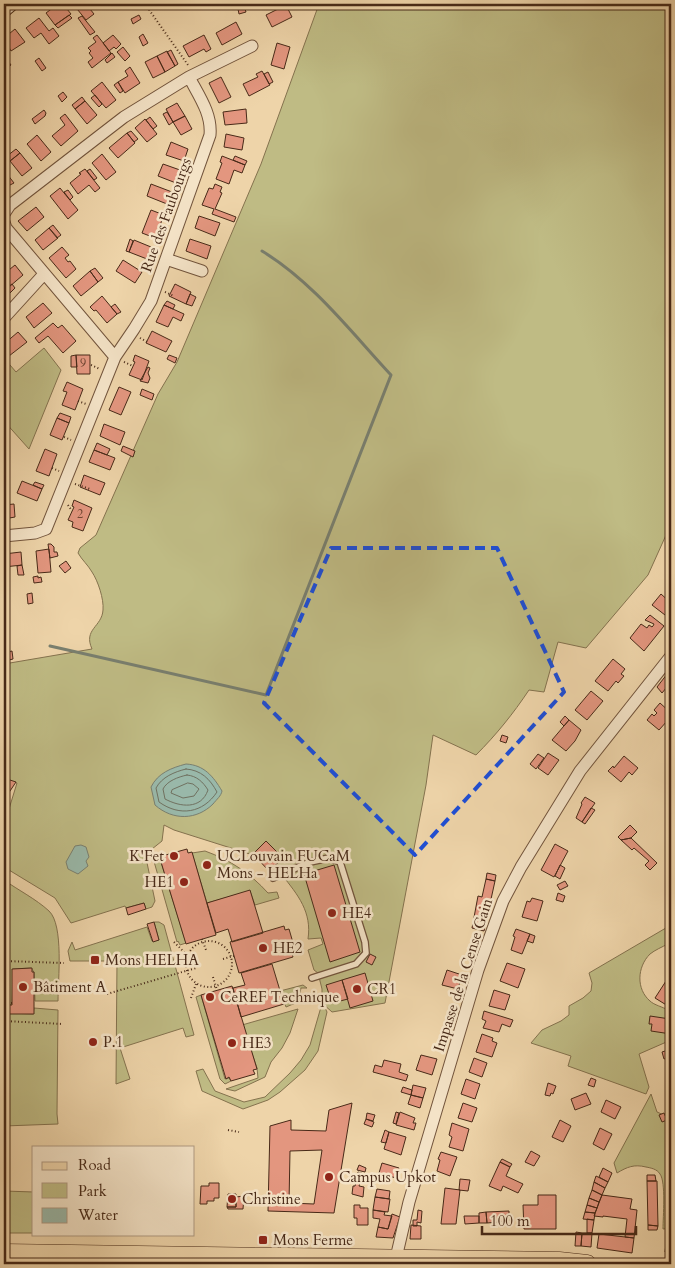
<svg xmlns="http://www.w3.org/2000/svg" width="675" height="1268" viewBox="0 0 675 1268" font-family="Cardo,serif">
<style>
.green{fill:#bfbb84;stroke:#84724e}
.water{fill:#99b8a9;stroke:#797f6f}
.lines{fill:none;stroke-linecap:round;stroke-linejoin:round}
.shore{stroke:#707160;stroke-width:1}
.stream{stroke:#797f6f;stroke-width:3}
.building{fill:#e3967f;stroke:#482a18;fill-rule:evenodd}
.service-casing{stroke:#72543c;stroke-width:8}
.minor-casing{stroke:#72543c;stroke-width:13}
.secondary-casing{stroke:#482a18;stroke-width:17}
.primary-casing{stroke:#482a18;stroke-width:19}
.path{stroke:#482a18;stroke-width:2;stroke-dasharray:1 2.5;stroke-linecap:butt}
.service{stroke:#f4e3c7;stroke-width:5.5}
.minor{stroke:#f4e3c7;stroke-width:11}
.secondary{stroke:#f4e3c7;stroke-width:15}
.primary{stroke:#eed4a9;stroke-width:18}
.marked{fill:none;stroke:#1d4ed8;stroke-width:4;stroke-dasharray:10 6;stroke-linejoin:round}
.poi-dot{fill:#8f2418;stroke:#f4e3c7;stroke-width:2}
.labels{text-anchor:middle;stroke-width:5;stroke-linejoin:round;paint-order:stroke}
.number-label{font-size:12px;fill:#6f4532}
.street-label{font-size:15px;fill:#482a18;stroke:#f4e3c7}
.poi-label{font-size:15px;fill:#482a18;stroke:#f4e3c7;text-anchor:start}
</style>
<rect width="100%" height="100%" fill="#eed4a9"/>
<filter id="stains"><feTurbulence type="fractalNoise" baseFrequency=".004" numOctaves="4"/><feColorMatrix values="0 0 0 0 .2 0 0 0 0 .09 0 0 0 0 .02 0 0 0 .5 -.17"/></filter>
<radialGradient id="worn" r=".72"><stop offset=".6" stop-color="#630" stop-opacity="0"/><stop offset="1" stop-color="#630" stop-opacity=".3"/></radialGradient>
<path class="green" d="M319,4H671V524L648,575L586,648L558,642L544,692L529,690C513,714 496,735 476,755L433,735L426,785L385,1003L332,1012L322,1003V989L318,973L314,970L308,950L323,944L321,938L308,939C312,912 298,895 282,875L329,857L275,874L253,855L174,830L164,825L162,841L152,849L146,858L155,901L152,907L146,909L144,903L126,908L125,906L71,923L55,898L4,867V825L17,783L4,779V664L92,649C83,629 102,627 103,610C104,599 98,581 92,572C88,565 82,560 78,553L80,548L96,535L158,394L177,362L261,164Z
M44,348L61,370L29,449L4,421V358L16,372Z
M205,851C230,860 250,873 268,893L277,892L279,898L255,905L250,891L207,903L192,853Z
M162,856L164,861L161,862L186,943L180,945L178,941L177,942L153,858Z
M4,880C18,890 36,899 49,911C64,925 58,980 58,1001H35L34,972L31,968L13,969L12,1005H8V1013L33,1014L34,1008L58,1010L57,1114L58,1124L4,1126V927L8,905L4,895Z
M154,922H159L164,925L194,1035L186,1037L183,1028L120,1048L130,1079L116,1084L117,961H70L68,951L72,942L75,950L147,927L152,941L159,940Z
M671,925V946L668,944C662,947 655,950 650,954C637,967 636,989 650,1001C654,1005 663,1007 668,1010L671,1008V1040L639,1054L649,1087L646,1094L568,1066L571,1056L531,1043L542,1030L561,1021L569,1015V1006L583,998L591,991L592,983L589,973Z
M303,985L307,988H301L298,1002L286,1007L280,991Z
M201,995L225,1079L229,1078L231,1081L225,1084L220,1079L196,997Z
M321,1007L325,1008L327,1012L318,1051L305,1070L280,1092L268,1100L243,1109L202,1091L196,1071L203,1069L215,1091L244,1102L265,1097L290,1073L301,1060L310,1045Z
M298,1009L290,1033L282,1048L271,1062L265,1077L235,1091L226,1089L258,1078L257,1068L242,1025Z
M651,1094L657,1112L671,1118V1228L663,1229C663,1217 666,1182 660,1174C657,1169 651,1168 646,1167C634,1164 627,1167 617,1173L614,1163Z
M4,1191L34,1192V1233H4Z"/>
<path class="water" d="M186,764C204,765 213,776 222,791C221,796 217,799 213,804C197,820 173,821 155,805L151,787C158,773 171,768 186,764Z
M81,845L86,847L89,857L86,861L88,866L78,874L68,869L66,862L75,846Z"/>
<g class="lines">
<path class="shore" d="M186,769C201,770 210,779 217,792C203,813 180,817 159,802L156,788C162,777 174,772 186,769Z
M187,775C197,776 203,782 208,790C201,810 180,807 165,799L163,789C167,781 178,777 187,775Z
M188,783L193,784L199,789L194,796L183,798L171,793L172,790Z"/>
<path class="stream" d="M50,646L266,695L391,375C351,332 313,282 262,251"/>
</g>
<path class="building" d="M54,4H63L71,14L55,25L46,13L54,7L53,5Z
M73,4H86L94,14L86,20Z
M237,4H241L242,7L244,6L246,12L239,14Z
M286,5L292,17L272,27L266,15Z
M69,15L72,18L58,28L55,25Z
M139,15L141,19L133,24L131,19Z
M82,16L95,32L90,35L78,18Z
M39,18L49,31L53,28L59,36L49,44L41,33L34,38L26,28Z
M236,22L242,34L222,45L216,33Z
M15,29L25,42L11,51L4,38Z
M143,34L148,43L143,46L139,37Z
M97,35L111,53L92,68L88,62L93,58L89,53L91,51L88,48L96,42L93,38Z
M113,35L121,44L116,49L114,47L109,51L103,43Z
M204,35L211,49L206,52L204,49L189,57L183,46Z
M277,43L290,47L284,69L271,65Z
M123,47L130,56L125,61L117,52Z
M171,50L178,64L175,66L167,52Z
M167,51L175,66L165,72L157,56Z
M112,53L115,57L107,63L105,60Z
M157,56L165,72L153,78L145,62Z
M5,57L11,65L4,70V58Z
M39,58L46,68L42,71L35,61Z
M130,67L140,83L125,93L118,82L128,76L125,71Z
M262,71L270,85L249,96L243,84L258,77L256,74Z
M268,72L273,82L269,84L264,74Z
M221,77L231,97L219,103L209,83Z
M102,82L116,100L106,108L91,91Z
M118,82L123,91L120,93L114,85Z
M63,92L67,97L62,102L58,96Z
M95,95L102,104L99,107L91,98Z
M82,97L85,101L75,109L72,105Z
M85,101L97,115L87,124L75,109Z
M177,103L185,116L173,122L166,109Z
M246,109L247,123L225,125L223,112Z
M44,110L46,113L45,116L35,124L32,119Z
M167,112L173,122L169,125L163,114Z
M65,114L78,131L61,146L52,136L65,125L60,118Z
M185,116L192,129L181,135L173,122Z
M150,117L157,126L153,129L146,120Z
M145,119L157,134L147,142L135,128Z
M131,131L138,139L134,142L127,133Z
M127,133L135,143L118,158L109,148Z
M226,134L244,138L242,150L224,147Z
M37,135L51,152L41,161L27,144Z
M171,142L188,149L184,161L166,155Z
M16,149L20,153L10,161L7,156Z
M20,153L32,168L22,176L10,161Z
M102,154L116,172L106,180L92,163Z
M222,156L245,165L242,173L234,170L229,184L216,179L222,163L220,162Z
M235,156L247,161L245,165L233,160Z
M163,164L180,170L176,183L158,176Z
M85,169L100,188L95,192L89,185L78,194L70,183L81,174L79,173Z
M90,169L97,178L94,180L87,171Z
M4,170L14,183L4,188Z
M151,184L172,192L167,204L147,196Z
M215,184L222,187L220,192L222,193L215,209L236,217L234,222L212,214L214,209L202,205L209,188L213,189Z
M60,188L78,210L68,219L50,196Z
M68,190L73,197L70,200L64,192Z
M36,207L44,217L27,231L18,221Z
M151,210L164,215L155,238L142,233Z
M199,216L220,223L215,236L195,228Z
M53,225L61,235L57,238L49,228Z
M49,228L58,238L43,250L35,240Z
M130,239L133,241L129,252L126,251Z
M190,239L211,246L207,259L186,251Z
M134,240L151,247L147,259L129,252Z
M62,247L69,255L65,258L68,262L70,261L76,269L66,278L49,258Z
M123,260L142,272L135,283L116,271Z
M15,265L23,275L9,287L4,281V274Z
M95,268L103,278L98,282L90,271Z
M90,271L98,282L81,296L73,286Z
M12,284L15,288L9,294L5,289Z
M175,284L191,292L186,304L169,296Z
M190,294L196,297L192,306L186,304Z
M102,296L117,314L107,323L96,310L94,311L90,307Z
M167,301L175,305L173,309L164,305Z
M43,303L52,313L34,328L26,317Z
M115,304L121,312L117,314L111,307Z
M164,305L184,314L181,321L173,317L168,327L156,322Z
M53,323L58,328L62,325L76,341L63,353L48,336L39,343L35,338Z
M152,331L172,341L166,352L146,343Z
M18,332L27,342L9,356L4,350V344Z
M76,355H90V374H77Z
M76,355L77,367H71V356Z
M135,355L149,361L142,380L129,375L135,362L133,361Z
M169,355L177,358L175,363L167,359Z
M148,367L150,368L148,373L150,378L148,383L140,381Z
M67,382L83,389L75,410L62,405L67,392L63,391Z
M119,387L131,392L121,415L109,410Z
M142,389L154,394L152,400L140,395Z
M60,413L71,417L69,423L57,418Z
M57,418L69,423L62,440L50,435Z
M104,424L125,432L120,445L100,436Z
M97,443L110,449L107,455L94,450Z
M123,446L135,451L133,457L121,451Z
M45,449L57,454L49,476L36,471Z
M94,450L115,458L110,470L89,462Z
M84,475L105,483L100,495L80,487Z
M22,481L42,489L37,501L17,493Z
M35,482L44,485L42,489L33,485Z
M74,500L92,508L83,531L72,527L73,522L68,520L74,507L72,506Z
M14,504L15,517L4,519V505Z
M48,544H51L54,547V552H57L58,556L50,558Z
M49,549L51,572L38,573L36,551Z
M21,552L22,565L4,567V554Z
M66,561L71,568L65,573L59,566Z
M22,565L24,575H18L17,566Z
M38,576V578L41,577L42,582L34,583L33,577Z
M32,593L33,603L28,604L27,594Z
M661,594L671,603V614L668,611L665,615L652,605Z
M650,615L664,626L644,651L630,638L641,624L647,628L649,625L652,627L653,626L654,624L645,620Z
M12,651L13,659L5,661L4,653Z
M613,659L625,669L621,674L624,676L618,683L616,681L608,691L595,681Z
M671,669V682L662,693L657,687Z
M591,691L603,701L587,720L575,710Z
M660,703L671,713V719L670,721L668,720L659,730L647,720L652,714L654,716L657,713L654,710Z
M565,716L569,720L564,726L560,722Z
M569,720L581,730L575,741L566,751L552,740Z
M502,735L508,737L506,743L500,741Z
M548,753L559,760L548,775L538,768Z
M538,754L544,758L536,769L530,764Z
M624,756L638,768L632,775L629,772L621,782L608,771L613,766L614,768Z
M4,778L16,782L4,800Z
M585,797L595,803L582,822L576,818L582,804L581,803Z
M591,808L595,810L585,824L582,822Z
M630,825L637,832L631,838L621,840L618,837Z
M631,838L657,863L650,870L645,865L649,861L634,848L632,850L621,840Z
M266,841L283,858L269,871L253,854Z
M555,844L568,851L554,877L541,870Z
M187,849L188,853L192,852L216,935L186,944L161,862L164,861L162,856Z
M334,865L360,952L330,962L304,874Z
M560,865L565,868L560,879L555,876Z
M487,873L496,875L495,881L486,879Z
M486,879L495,881L484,931L472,928L478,896L482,897Z
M565,881L568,886L560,890L557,885Z
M250,890L263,933L232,942L228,929L216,933L207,903Z
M558,893L565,896L563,902L556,900Z
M532,898L543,901L537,921L522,917L527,901L530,902Z
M144,903L146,909L128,915L126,908Z
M154,922L159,940L153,942L147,924Z
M284,926L285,930L289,929L296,953L292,954L293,957L239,973L230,942Z
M516,929L530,934L522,954L511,950L515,937L513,936Z
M530,934L535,936L533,943L527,941Z
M370,954L376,957L372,965L366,962Z
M507,963L525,969L518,988L500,981Z
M272,964L284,1004L241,1017L233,988L245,985L241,973Z
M32,968V972H34V1014H8V1005H12V969Z
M447,970L462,975L458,989L442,985Z
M365,973L373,1001L350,1008L342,980Z
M342,980L348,999L332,1003L326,985Z
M666,981L671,984V1001L668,1006L655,998Z
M232,986L257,1069L253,1070L255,1074L231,1081L229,1077L226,1079L201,995Z
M494,990L510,995L505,1010L489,1006Z
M484,1011L513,1020L510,1027L502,1024L499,1032L483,1028L486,1021L482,1019Z
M650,1016L670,1019L669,1027H671V1034L651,1031L652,1024H649Z
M482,1034L493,1038L492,1041L497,1043L492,1057L476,1052Z
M671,1049V1063L669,1064L667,1058L664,1059L662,1052Z
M421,1055L437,1059L432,1075L416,1070Z
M474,1058L487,1063L482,1077L469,1072Z
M384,1060L401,1064L399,1072L408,1075L406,1081L373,1072L375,1065L382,1067Z
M591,1078L596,1080L594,1087L588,1085Z
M466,1079L480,1084L475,1099L461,1094Z
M548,1083L556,1086L553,1094L551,1093L550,1096L545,1095Z
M413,1085L426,1088L423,1098L411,1095Z
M403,1087L412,1090L411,1095L401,1092Z
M586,1093L591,1104L575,1110L571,1099Z
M411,1095L423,1098L420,1108L408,1104Z
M606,1100L621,1107L615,1119L601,1112Z
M352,1103L334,1213L268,1211L270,1126L291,1120V1130L326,1131L329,1110ZM322,1150L314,1204L289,1203L290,1151Z
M463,1103L477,1108L472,1122L458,1118Z
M396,1112L399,1113L396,1124L393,1123Z
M400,1112L415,1118L413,1123H416L414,1130L396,1125Z
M367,1113L375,1115L373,1121L366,1119Z
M664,1113L667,1120L662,1122L659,1115Z
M366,1119L374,1122L372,1127L364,1124Z
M560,1120L571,1126L563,1142L552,1137Z
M452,1123L469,1129L463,1151L449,1147L452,1137L449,1135Z
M600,1128L612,1134L604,1150L593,1144Z
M385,1130L389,1132L386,1143L381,1142Z
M389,1132L406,1137L401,1155L384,1149Z
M531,1151L540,1156L534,1166L525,1162Z
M441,1152L457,1157L450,1176L437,1171L440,1160L438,1159Z
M502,1159L512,1164L510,1167L500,1162Z
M500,1162L510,1167L506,1176L523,1184L518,1193L503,1186L501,1191L489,1186Z
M382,1163L399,1168L396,1178L379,1173Z
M359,1165L366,1168L365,1172L357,1170Z
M603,1168L612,1173L608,1182L599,1177Z
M358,1172L367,1175L365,1179L357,1177Z
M647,1175H655L656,1181H647Z
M596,1176L608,1182L605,1188L594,1182Z
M357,1179L361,1180L359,1186L364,1187L363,1197L352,1194L353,1186H355Z
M460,1179L470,1180L468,1191L459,1190Z
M647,1181H657L658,1226L648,1225Z
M594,1182L605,1188L602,1195L592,1190Z
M209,1183H219V1198H214V1201H207V1204H200L201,1186H209Z
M445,1188L460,1190L456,1224H441Z
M377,1189L390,1191L389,1199L375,1197Z
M592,1190L602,1195L599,1202L589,1198Z
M228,1194H236V1207H227Z
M538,1195H556V1229H524L523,1205H538Z
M602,1195L632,1199L630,1209L637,1210L634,1238L625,1237L627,1219L603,1216V1217L594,1216Z
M244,1196L243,1209H228L227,1207H236V1197Z
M375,1197L390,1199L388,1212L373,1210Z
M589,1198L599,1202L597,1208L587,1205Z
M354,1205H360V1208H368V1225H357V1218H354Z
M587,1205L597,1208L595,1213L585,1212Z
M373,1210L385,1212L384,1215L392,1216L388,1229L378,1227L380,1219L373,1218Z
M418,1210L422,1211L421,1223L417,1222V1226H413V1220H417Z
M509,1211V1221L487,1223L486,1212Z
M486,1212L487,1223H479V1213Z
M585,1212L595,1213L594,1220L583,1219Z
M392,1214L400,1217L393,1238L376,1237L378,1227L388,1229Z
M464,1216H479V1223L465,1224Z
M587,1219L594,1220L592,1233H587Z
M411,1225L421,1226V1239H410Z
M648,1225L658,1226L657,1230H648Z
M576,1232L582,1233L581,1246H575Z
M582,1233H592L591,1247L581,1246Z
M599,1234L634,1238L632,1253L597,1248Z
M667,1236H671V1253L665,1252Z
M668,1236H671V1254L666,1253Z"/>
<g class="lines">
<defs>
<path id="service" d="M273,878L310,862L329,858L340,862L365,942L366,953L356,964L312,978"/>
<path id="minor" d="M4,214L10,205L124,117L189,77
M4,222L6,228L115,357
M166,259L202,271
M4,318L44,274
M4,536L35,533L46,529L115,357L134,329L151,301L210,135C212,114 199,96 189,77L252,46
M396,1258L409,1202L478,970L503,901L521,867L580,771L671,656"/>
<path id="secondary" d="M4,9L10,4"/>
<path id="primary" d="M4,1253L559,1261L587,1264"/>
</defs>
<use href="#service" class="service-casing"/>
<use href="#minor" class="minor-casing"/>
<use href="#secondary" class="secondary-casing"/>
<use href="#primary" class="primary-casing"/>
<path class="path" d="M145,4L188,65
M165,292L174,296
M4,337L7,339
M140,338L149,343
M124,362L133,366
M91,365L100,369
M78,401L86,404
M64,437L71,440
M52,468L59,471
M75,484L90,489
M68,505L72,511
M202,939L206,950
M186 964a23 23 0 1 1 46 0a23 23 0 1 1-46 0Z
M174,942L188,956
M223,959L234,956
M4,961L64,963
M213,977L217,990
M107,994L196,968
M191,998L196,984
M4,1003H12
M4,1021L63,1024
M228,1130L239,1132"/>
<use href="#service" class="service"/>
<use href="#minor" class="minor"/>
<use href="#secondary" class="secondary"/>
<use href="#primary" class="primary"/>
</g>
<path class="marked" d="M331,548H497L564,692L415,855L264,703Z"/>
<g class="poi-dot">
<circle cx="174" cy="856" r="5"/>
<circle cx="207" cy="865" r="5"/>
<circle cx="184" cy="882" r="5"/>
<circle cx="332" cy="913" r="5"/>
<circle cx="263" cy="948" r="5"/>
<rect x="90" y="955" width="10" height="10" rx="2.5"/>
<circle cx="23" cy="987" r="5"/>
<circle cx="357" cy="989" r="5"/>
<circle cx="210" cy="997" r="5"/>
<circle cx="93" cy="1042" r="5"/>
<circle cx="232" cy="1043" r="5"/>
<circle cx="329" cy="1177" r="5"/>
<circle cx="232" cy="1199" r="5"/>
<rect x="258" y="1235" width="10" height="10" rx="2.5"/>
</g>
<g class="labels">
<g class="number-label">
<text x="83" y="367">9</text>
<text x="80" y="518">2</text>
</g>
<g class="street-label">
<text transform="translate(166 215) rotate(-70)" y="5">Rue des Faubourgs</text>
<text transform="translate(463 975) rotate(-72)" y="5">Impasse de la Cense Gain</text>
</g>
<g class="poi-label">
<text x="164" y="861" text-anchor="end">K'Fet</text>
<text x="217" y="861">UCLouvain FUCaM<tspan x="217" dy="17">Mons - HELHa</tspan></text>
<text x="174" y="887" text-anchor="end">HE1</text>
<text x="342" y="918">HE4</text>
<text x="273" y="953">HE2</text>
<text x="105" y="965">Mons HELHA</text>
<text x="33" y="992">Bâtiment A</text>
<text x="367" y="994">CR1</text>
<text x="220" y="1002">CeREF Technique</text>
<text x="103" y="1047">P.1</text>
<text x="242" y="1048">HE3</text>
<text x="339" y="1182">Campus Upkot</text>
<text x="242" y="1204">Christine</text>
<text x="273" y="1245">Mons Ferme</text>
</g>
</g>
<rect width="675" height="1268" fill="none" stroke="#eed4a9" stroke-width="20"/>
<rect x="5" y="5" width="665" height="1258" fill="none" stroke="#482a18" stroke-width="2.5"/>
<rect x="10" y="10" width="655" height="1248" fill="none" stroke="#482a18"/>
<rect x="32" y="1146" width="162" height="90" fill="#f4e3c7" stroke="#af9981"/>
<rect x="42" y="1162" width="25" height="8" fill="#eed4a9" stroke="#af9981"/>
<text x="78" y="1170" font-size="15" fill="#482a18">Road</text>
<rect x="42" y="1183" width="25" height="15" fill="#bfbb84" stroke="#af9981"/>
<text x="78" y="1196" font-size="15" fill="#482a18">Park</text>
<rect x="42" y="1208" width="25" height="15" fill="#99b8a9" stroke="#af9981"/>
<text x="78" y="1220" font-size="15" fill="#482a18">Water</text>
<path d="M482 1226v8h154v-8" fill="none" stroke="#482a18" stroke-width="2.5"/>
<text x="490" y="1226" font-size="15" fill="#482a18" stroke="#f4e3c7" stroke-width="4" paint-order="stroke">100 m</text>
<rect width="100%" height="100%" filter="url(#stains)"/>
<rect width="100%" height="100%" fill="url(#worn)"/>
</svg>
